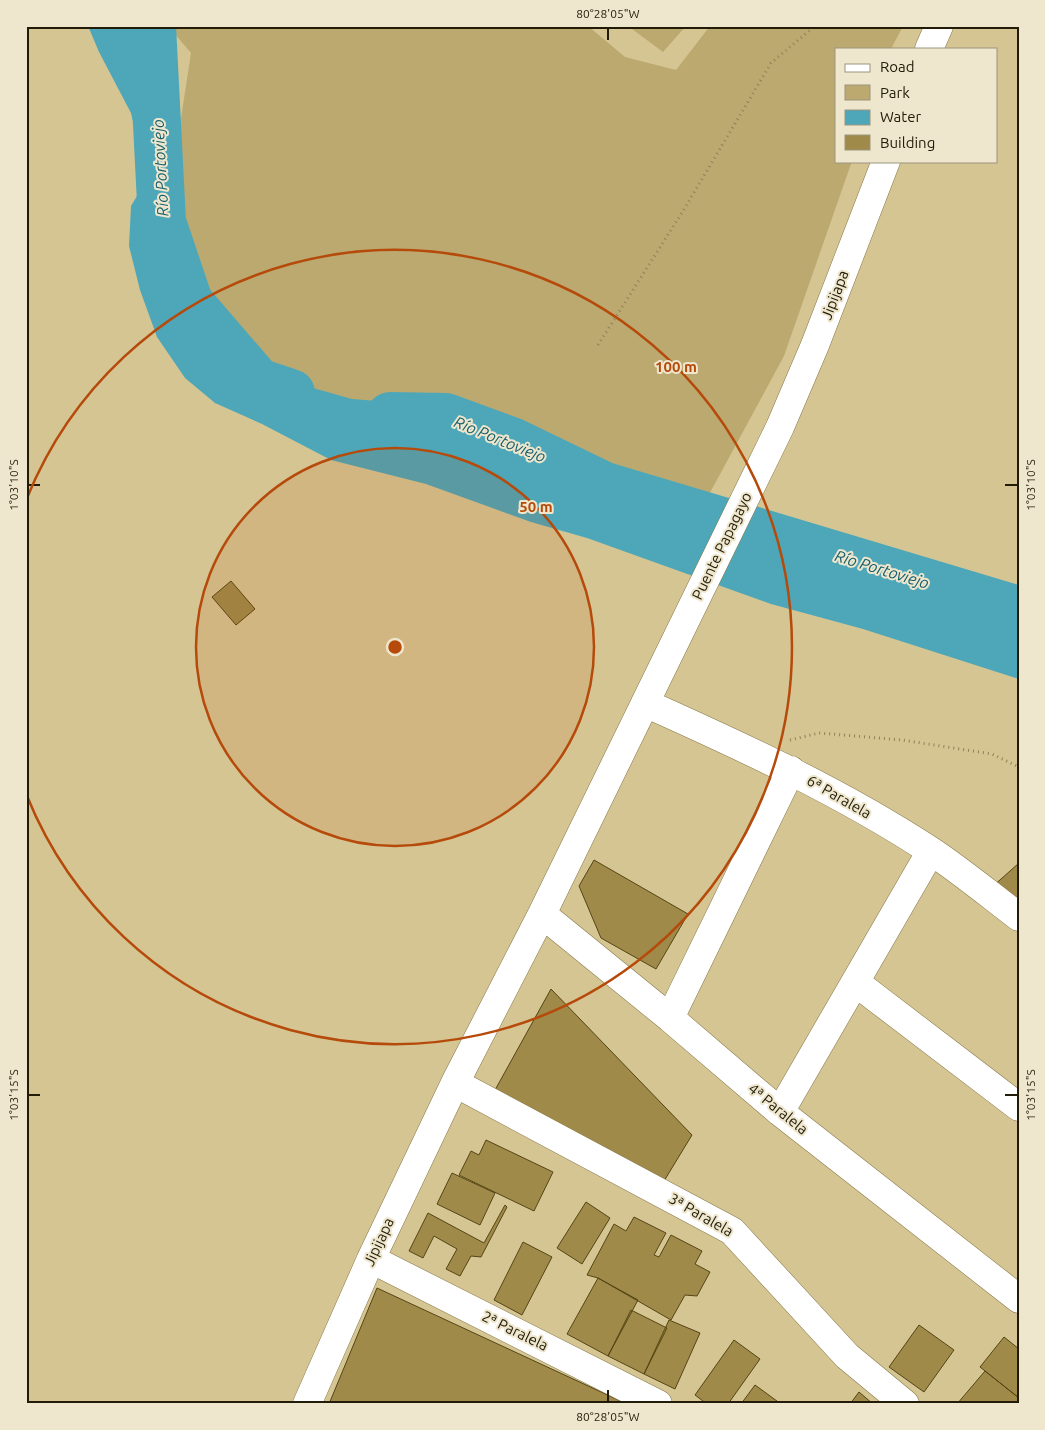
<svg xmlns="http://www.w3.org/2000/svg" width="1045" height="1430" viewBox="0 0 1045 1430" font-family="Ubuntu,sans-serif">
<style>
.green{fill:#bca96f}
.water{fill:#4ea7b9}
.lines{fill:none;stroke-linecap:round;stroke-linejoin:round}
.river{stroke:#4ea7b9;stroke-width:48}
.building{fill:#9f8a49;stroke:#544514}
.minor-casing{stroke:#877848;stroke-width:29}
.path{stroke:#8e825c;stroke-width:3;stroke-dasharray:1 4;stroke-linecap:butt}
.minor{stroke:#fff;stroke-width:28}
.ticks{fill:none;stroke:#211b07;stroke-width:2}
.ring{fill:none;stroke:#b64a0b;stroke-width:2.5}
.labels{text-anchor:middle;stroke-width:4;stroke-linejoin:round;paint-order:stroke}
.street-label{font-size:15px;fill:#211b07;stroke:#eee6cd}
.water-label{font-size:16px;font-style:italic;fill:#155f6c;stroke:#eee6cd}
.centre{fill:#b64a0b;stroke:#eee6cd;stroke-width:2.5}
.ring-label{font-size:15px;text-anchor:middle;font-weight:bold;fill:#b64a0b;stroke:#eee6cd;stroke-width:4;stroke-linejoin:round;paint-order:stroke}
.neatline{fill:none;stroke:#211b07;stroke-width:2}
.ticks-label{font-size:12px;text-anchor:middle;fill:#211b07}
</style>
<rect width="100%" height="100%" fill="#d5c593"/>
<path class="green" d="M168,26H588L625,57L676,70L710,26H903L891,49H836V161H852L784,356L699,513L450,432L319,398L208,328L172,177L191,53Z
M628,26H686L663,52Z"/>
<path class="water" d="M88,26L131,27L140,62L166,130L168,192L174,222L163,278L180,316L215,348L267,375L352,399L439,406L489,451L578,482L674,520L838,569L916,588L1017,623L1019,679L863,629L771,604L587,538L531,522L426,484L331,460L262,424L215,403L185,378L157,337L140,290L129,246L131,206L143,186V163L131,113L99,52Z"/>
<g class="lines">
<path class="river" d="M152,26L162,222L189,302L258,382L291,393
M390,416L446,417L514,442L605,486L1019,610"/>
</g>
<path class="building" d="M231,581L255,609L236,625L212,597Z
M594,860L688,914L656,969L601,938L579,886Z
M1019,863V908L992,887Z
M551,989L692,1135L664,1181L495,1090Z
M486,1140L553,1172L534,1211L459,1175L471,1151L479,1155Z
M452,1173L495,1193L480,1225L437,1204Z
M586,1202L610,1218L582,1264L557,1248Z
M505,1205L507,1207L481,1257L471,1256L460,1276L446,1269L457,1249L434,1236L423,1258L409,1251L428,1213L484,1243Z
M634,1217L666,1233L654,1255L659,1257L671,1235L702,1251L695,1264L710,1272L697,1296L685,1295L671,1320L598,1278L587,1275L614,1224L626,1231Z
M523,1242L552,1257L522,1315L494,1300Z
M598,1278L638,1300L608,1356L567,1334Z
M377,1288L627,1404H329Z
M631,1310L667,1328L644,1374L608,1356Z
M669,1320L700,1333L675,1389L644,1374Z
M919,1325L954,1350L924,1392L889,1367Z
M1004,1337L1019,1349V1398L980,1367Z
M734,1340L760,1359L728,1404H707L695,1395Z
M985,1371L1019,1398L1018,1404H957Z
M755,1385L781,1404H741Z
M859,1392L873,1404H850Z"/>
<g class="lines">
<defs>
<path id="minor" d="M929,49L939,26
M645,703C743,747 841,792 931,851C961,871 990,895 1019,917
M542,914L670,1018L780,1112L1019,1299
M855,982L1019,1107
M670,1018L791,770
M455,1083L732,1231L847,1356L905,1404
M780,1112L931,851
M371,1259L658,1404
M307,1404L371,1259L455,1083L542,914L780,427L815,345L886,161"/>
</defs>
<use href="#minor" class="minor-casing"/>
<path class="path" d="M598,345L683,211L771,63L815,26
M790,740L819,733L902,740L992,754L1019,767"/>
<use href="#minor" class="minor"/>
</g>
<path class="ticks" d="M608,28V40M28,485H40M1005,485H1018M28,1095H40M1005,1095H1018M608,1390V1402"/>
<circle cx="395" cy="647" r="199" fill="#b64a0b" fill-opacity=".12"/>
<g class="ring">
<circle cx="395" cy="647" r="199"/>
<path d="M27 498A397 397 0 1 1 27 796"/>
</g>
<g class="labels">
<g class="street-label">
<text transform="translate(835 295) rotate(-69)" y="5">Jipijapa</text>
<text transform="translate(722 546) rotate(-64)" y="5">Puente Papagayo</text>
<text transform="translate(839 797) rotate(30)" y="5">6ª Paralela</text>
<text transform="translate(778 1109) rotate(39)" y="5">4ª Paralela</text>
<text transform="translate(701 1215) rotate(30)" y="5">3ª Paralela</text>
<text transform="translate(379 1242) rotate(-65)" y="5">Jipijapa</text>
<text transform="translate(515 1331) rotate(26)" y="5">2ª Paralela</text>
</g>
<g class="water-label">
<text transform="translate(160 168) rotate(-93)" y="6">Río Portoviejo</text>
<text transform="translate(500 439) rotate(22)" y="6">Río Portoviejo</text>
<text transform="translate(882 569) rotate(17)" y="6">Río Portoviejo</text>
</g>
</g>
<circle cx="395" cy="647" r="8" class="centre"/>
<g class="ring-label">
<text x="676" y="372">100 m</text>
<text x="536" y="512">50 m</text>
</g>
<rect width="1045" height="1430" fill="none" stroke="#eee6cd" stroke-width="55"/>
<rect x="835" y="48" width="162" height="115" fill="#eee6cd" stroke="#9c957e"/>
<rect x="845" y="64" width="25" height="8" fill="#ffffff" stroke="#9c957e"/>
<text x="880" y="72" font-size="15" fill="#211b07">Road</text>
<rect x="845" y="85" width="25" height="15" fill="#bca96f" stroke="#9c957e"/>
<text x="880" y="98" font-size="15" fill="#211b07">Park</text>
<rect x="845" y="110" width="25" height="15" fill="#4ea7b9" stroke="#9c957e"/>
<text x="880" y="122" font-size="15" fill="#211b07">Water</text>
<rect x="845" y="135" width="25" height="15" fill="#9f8a49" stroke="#9c957e"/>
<text x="880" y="148" font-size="15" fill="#211b07">Building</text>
<rect x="28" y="28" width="990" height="1374" class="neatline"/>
<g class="ticks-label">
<text x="608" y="18">80°28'05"W</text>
<text transform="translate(14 485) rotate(-90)" y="4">1°03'10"S</text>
<text transform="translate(1031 485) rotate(-90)" y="4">1°03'10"S</text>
<text transform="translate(14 1095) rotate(-90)" y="4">1°03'15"S</text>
<text transform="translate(1031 1095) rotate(-90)" y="4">1°03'15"S</text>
<text x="608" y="1421">80°28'05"W</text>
</g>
</svg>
